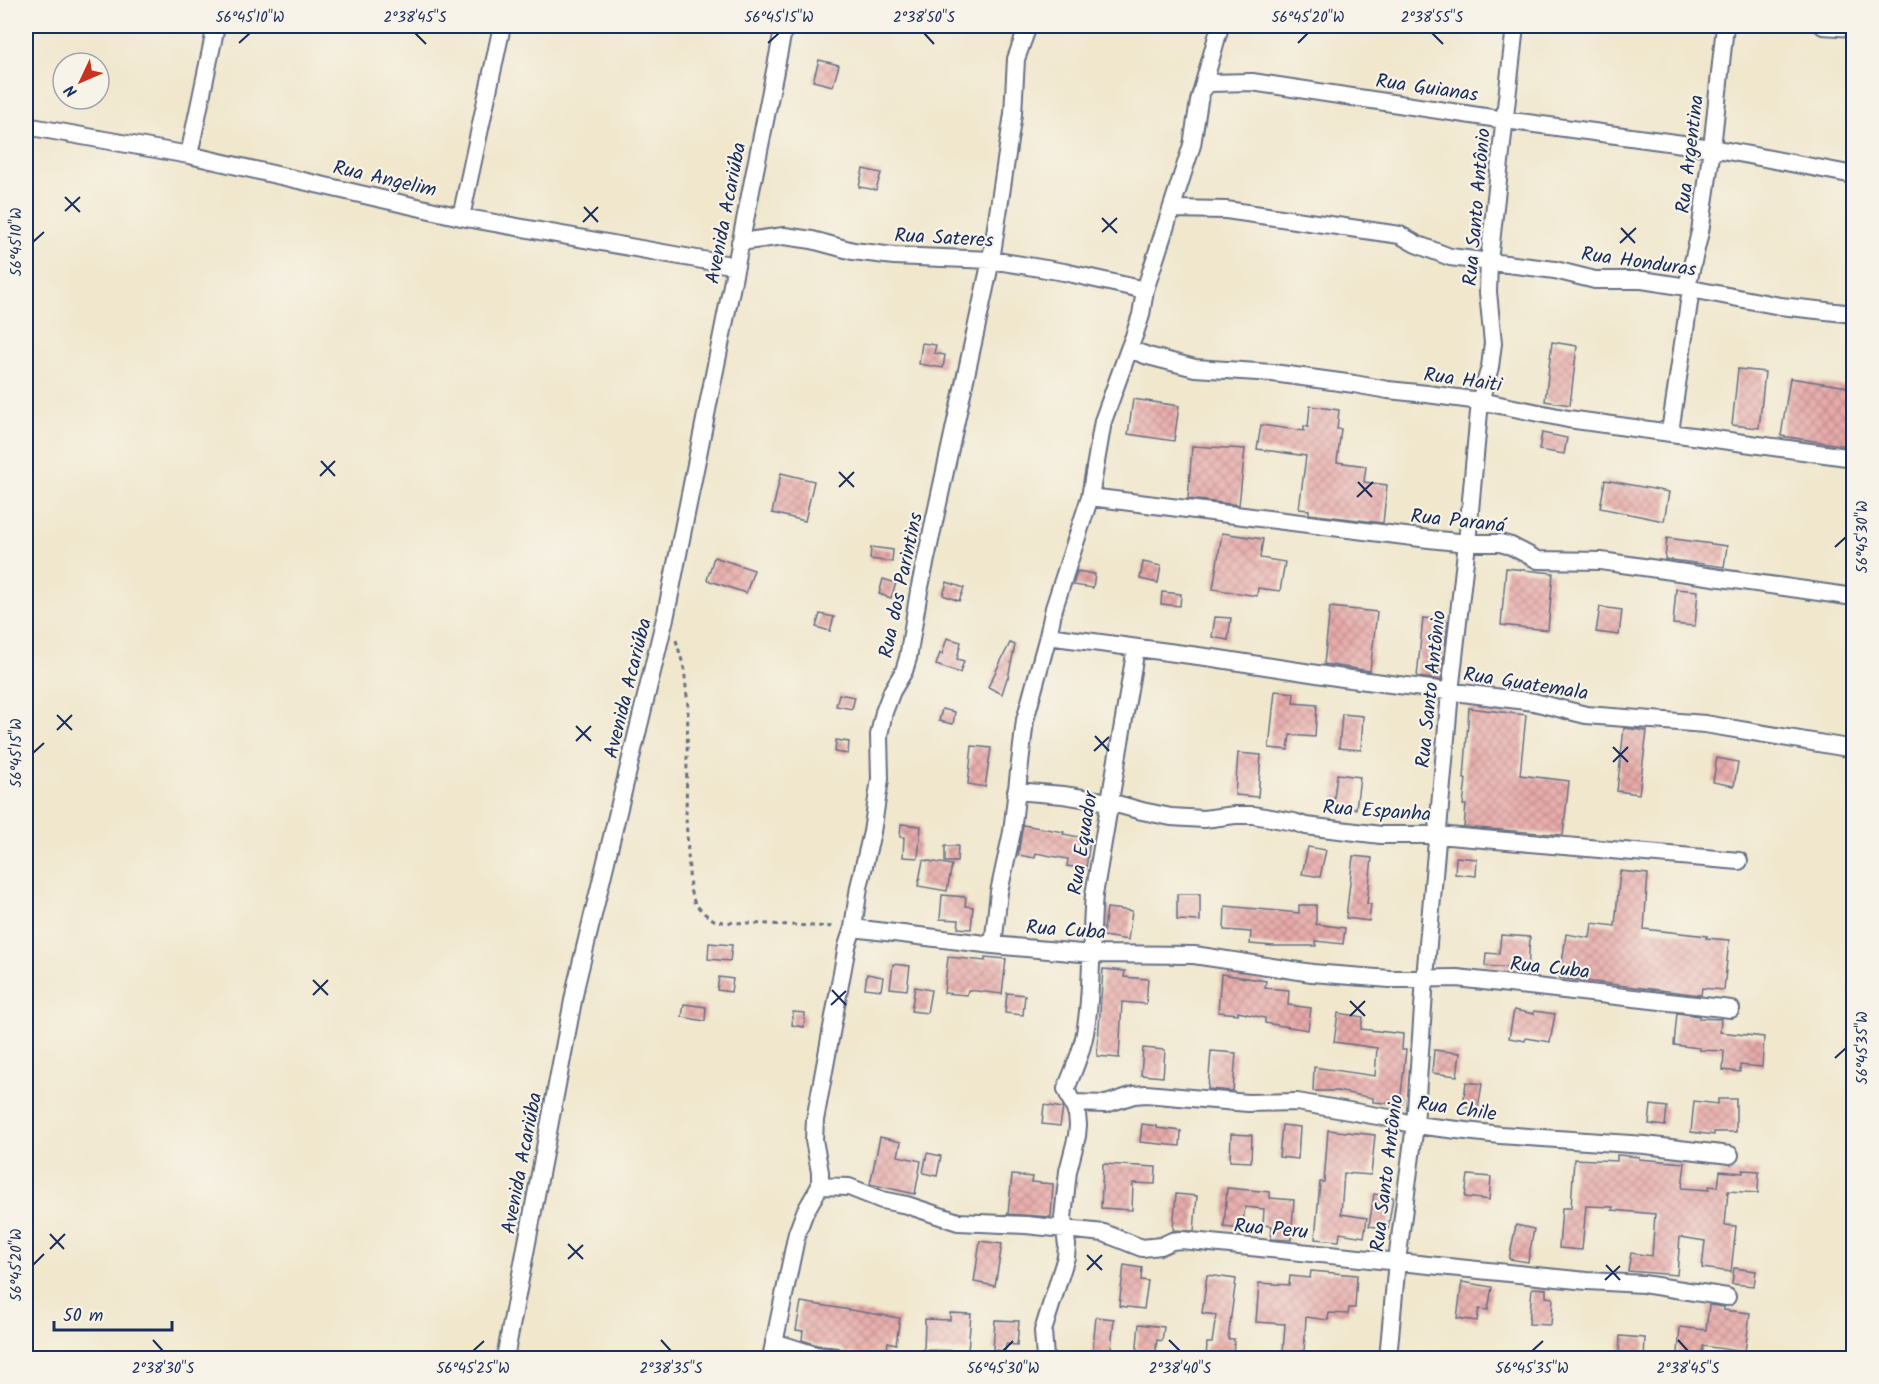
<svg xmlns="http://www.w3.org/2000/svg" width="1879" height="1384" viewBox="0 0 1879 1384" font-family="Kalam,sans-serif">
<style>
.building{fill:url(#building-cross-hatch)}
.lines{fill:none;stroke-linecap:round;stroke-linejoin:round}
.minor-casing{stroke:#666f85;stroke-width:20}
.path{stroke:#666f85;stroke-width:3;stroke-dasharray:4.5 4.5;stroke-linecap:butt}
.minor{stroke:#fff;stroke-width:16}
.ticks{fill:none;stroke:#1b2f5e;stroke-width:2}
.labels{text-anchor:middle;stroke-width:4.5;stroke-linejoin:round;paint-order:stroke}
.street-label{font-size:20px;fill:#1b2f5e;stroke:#f7f3e8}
.neatline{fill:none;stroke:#1b2f5e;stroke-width:2}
.ticks-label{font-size:15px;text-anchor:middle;fill:#1b2f5e}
</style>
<defs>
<pattern id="building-cross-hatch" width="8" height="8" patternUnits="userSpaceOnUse" patternTransform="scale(1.5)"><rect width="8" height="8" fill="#e8aaa9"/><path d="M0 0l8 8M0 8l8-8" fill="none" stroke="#bb8b8d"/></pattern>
</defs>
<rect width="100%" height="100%" fill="#f7f3e8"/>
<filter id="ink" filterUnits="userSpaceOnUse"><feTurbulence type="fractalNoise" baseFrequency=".0167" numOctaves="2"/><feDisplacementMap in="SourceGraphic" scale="12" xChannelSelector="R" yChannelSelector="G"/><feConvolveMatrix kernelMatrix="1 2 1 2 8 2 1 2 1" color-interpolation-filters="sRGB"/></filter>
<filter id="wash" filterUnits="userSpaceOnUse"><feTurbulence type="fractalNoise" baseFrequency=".008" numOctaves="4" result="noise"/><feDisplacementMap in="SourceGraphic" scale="24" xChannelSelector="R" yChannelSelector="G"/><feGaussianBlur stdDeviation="1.35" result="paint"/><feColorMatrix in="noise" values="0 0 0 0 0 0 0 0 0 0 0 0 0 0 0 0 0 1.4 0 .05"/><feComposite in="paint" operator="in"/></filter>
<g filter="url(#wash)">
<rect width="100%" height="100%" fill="#f0e7cd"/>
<g id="blocks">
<path class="building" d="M819,60L839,65L833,86L813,81Z
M863,169L881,173L876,190L859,187Z
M1552,342L1577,346L1570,405L1545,401Z
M922,343L936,345L934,353L945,355L943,368L919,364Z
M1738,369L1765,372L1759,428L1732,425Z
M1790,378L1854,388V447L1781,436Z
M1133,399L1179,406L1174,441L1128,434Z
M1310,406L1339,410L1337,429H1341L1337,462L1366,466L1364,482L1387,485L1383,523L1309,514V510L1299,509L1306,456L1257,449L1261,425L1304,431V426L1308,427Z
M1542,433L1567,438L1564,454L1539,450Z
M1192,446L1245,449L1239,505L1188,499Z
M781,473L814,481L805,521L772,513Z
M1605,480L1669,492L1664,521L1600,508Z
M1222,533L1263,539L1260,558L1285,562L1280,591L1258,588L1257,596L1213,589Z
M1667,538L1727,546L1724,567L1665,559Z
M871,547L893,550L892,562L870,559Z
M714,557L754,570L746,593L707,580Z
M1143,562L1161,566L1158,583L1140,579Z
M1506,568L1553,573L1548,630L1501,625Z
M1077,571L1095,574L1093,588L1073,585Z
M883,579L896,583L891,598L879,594Z
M947,582L964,588L959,601L943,595Z
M1676,589L1698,591L1695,626L1673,624Z
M1162,592L1181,594L1180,606L1161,604Z
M1330,607L1377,612L1370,671L1324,664Z
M1600,607L1622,610L1619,635L1596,632Z
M820,614L834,617L830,631L816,627Z
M1215,617L1231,618L1228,640L1212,637Z
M1423,618L1448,621L1441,680L1417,677Z
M947,638L961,642L957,659L964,661L960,673L936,665L940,653L942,654Z
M1010,643L1015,645L1008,678H1007L1002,694L988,687Z
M1275,691L1294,693L1293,703L1317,705L1315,737L1290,735L1288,750L1269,748Z
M839,694L855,697L852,709L836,706Z
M1469,708L1526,715L1520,775L1569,781L1563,835L1464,827L1466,805H1463L1466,779H1464Z
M942,709L955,712L953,724L939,721Z
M1342,714L1363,716L1361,750L1339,748Z
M1624,728L1647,731L1639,794L1617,791Z
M836,740L849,742L848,754L835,752Z
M972,746L991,748L985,787L968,784Z
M1238,753L1261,755L1258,797L1235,795Z
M1717,758L1738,762L1734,786L1713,782Z
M1337,774L1360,777L1356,809L1333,806Z
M901,824L921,826L918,858L903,857L904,837H900Z
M1023,825L1064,832L1063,834L1090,839L1086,869L1067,866L1068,859L1036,853L1035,858L1018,855Z
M945,846H958L957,862H945Z
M1308,847L1326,850L1320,877L1302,874Z
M1353,856L1372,858L1367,904H1371L1369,921L1346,918Z
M1456,857L1477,859L1476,876L1455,874Z
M923,860L952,865L947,891L918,886Z
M1620,871L1648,874L1644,929L1707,936L1706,938L1729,940L1724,990L1702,988L1701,995L1560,978L1566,934L1590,938L1592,923L1615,926Z
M1177,894H1200V921L1177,920Z
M942,895L966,897L965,906L973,907L971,929L958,928L959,920L940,919Z
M1299,905H1316V924L1345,928L1343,944L1316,941V946H1273L1250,944L1251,932L1224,930L1225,906L1299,913Z
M1107,908L1132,911L1128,940L1103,936Z
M1501,935L1530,937L1528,969L1485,966L1486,953L1499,954Z
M709,943L732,945L730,961L708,959Z
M948,957L985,961V957L1006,959L1002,994L968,990L967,995L944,993Z
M893,964L910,966L907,990L890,988Z
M1103,969L1125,971L1124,977L1148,979L1146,1004L1122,1002L1119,1058L1097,1056Z
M867,974L883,977L881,990L865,988Z
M1221,974L1266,981L1265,988L1289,990L1288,1005L1311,1008L1308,1030L1265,1023V1018L1238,1012V1014L1218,1012Z
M719,977L733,979L731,992L717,990Z
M915,987L931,990L927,1013L911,1011Z
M1007,993L1025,995L1023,1015L1005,1013Z
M684,1004L706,1007L705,1021L682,1017Z
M1514,1010L1534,1014V1011L1555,1014L1550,1042L1526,1038L1525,1041L1509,1038Z
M793,1012L805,1013L804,1027L792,1025Z
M1338,1013L1363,1017L1361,1029L1403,1034L1402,1050H1406L1400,1104L1373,1102V1098L1337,1091H1313L1314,1067L1375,1076L1377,1048L1334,1042Z
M1677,1013L1699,1016V1018L1721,1019L1720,1032L1764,1037L1762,1067L1740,1065V1072L1723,1070L1724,1051L1699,1050L1700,1048L1674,1045Z
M1143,1048L1165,1050L1163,1077L1141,1075Z
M1434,1050L1460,1053L1457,1076L1432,1073Z
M1211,1051L1236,1053L1233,1091L1208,1089Z
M1466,1082L1482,1084L1478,1109L1463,1107Z
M1718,1099H1736V1132H1714V1135L1691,1132L1694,1101L1718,1104Z
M1044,1105L1063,1108L1060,1126L1042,1124Z
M1651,1105L1667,1107L1665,1126L1649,1124Z
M1142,1124L1157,1126V1128L1181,1131L1180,1146L1140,1142Z
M1282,1125L1300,1127L1298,1159L1279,1157Z
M1328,1130L1375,1135L1371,1175L1344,1173L1341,1214L1367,1218L1364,1237L1340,1233L1339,1241L1315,1239L1320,1182H1324Z
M1231,1134L1252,1135L1251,1162L1230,1161Z
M880,1137L901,1142L898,1156L921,1161L915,1194L870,1184Z
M927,1153L941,1156L937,1176L923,1173Z
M1617,1155L1639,1157V1159L1685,1163L1682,1188L1709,1190V1186L1718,1187L1720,1171L1743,1173V1170L1759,1171L1758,1193L1728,1191L1725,1225L1736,1226L1731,1272L1702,1268L1705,1241L1680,1237L1677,1275L1628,1271L1631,1253L1652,1256L1655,1214L1612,1210L1613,1207L1586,1206L1582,1250L1559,1248L1562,1208H1571L1574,1159L1617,1161Z
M1103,1164L1156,1167L1155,1184L1133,1183L1132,1210L1101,1208Z
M1012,1175L1032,1177L1031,1182L1053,1184L1051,1217L1008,1214Z
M1468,1175L1491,1177L1489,1200L1465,1197Z
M1227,1188L1270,1192V1198L1294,1200L1291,1240L1271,1239L1272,1226L1263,1225L1264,1209L1245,1207L1242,1229L1224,1227Z
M1176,1194L1197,1196L1194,1231L1173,1230Z
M1374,1194L1393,1197L1388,1229L1369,1226Z
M1516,1225L1534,1229L1528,1262L1509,1259Z
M980,1241L1002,1244L995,1286L974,1282Z
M1124,1265L1142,1268L1141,1280L1148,1281L1144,1309L1119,1306Z
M1734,1268L1756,1271L1754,1286L1732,1284Z
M1311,1271L1357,1275L1355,1308H1349L1348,1314L1329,1313L1328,1320L1306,1317L1304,1353L1283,1352L1285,1324L1256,1322L1259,1283L1289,1285L1290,1276L1310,1278Z
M1207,1275L1236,1279L1228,1339H1234L1233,1359H1206L1207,1343H1212L1216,1315L1202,1313Z
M1462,1282L1492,1287L1488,1310L1479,1309L1477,1321L1457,1318Z
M1532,1288L1546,1289V1297L1553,1298L1551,1325L1529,1324Z
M801,1302L900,1318L896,1344L888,1342L886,1359L849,1353V1359H847L844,1350L839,1348L817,1345L802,1340L803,1331L796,1330Z
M1709,1305L1724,1307V1310L1750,1313L1745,1352L1703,1346L1702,1355L1678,1353L1680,1327L1706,1330Z
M950,1313L971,1314L968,1351L924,1350L925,1319L950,1320Z
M1096,1317L1114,1319L1110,1358L1092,1356Z
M995,1320L1019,1321L1017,1345L1006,1344L1005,1351L993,1350Z
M1139,1324L1164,1327L1162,1341L1157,1340L1155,1358L1136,1356Z
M1620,1336L1645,1338L1644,1359L1619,1357Z"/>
</g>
</g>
<g filter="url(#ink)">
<use href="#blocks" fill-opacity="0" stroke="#666f85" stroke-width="1.5"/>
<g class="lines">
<defs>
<path id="minor" d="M1823,26L1854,28
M1202,90L1220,26
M26,126L189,155L461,217L736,266
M189,155L216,26
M1854,175L1712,148L1505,120L1252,82L1209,83L1202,90L1199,101L1192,145L1145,290L1141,315L1134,336L1129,349L1148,356L1195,368L1273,373L1354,384L1388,390L1427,394L1480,401L1568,419L1854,458
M1172,209L1226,210L1400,235L1416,244L1450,257L1555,270L1595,280H1642L1687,287L1691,289L1780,306L1854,314
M461,217L502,26
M740,242L784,236L812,240L853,251L894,256L991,260L1064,272L1145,290
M1687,287L1700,232L1712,148L1725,26
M1670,432L1691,289
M1090,497L1429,539L1467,543H1500L1511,546L1538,560L1601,561L1854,597
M1048,636L1213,658L1343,678L1534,702L1586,715L1705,724L1854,749
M1016,791L1063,795L1109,802L1142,811L1171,817L1204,819L1235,815H1253L1294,822L1306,826L1381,835H1437L1739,861
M853,928L993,945L1092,954L1194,955L1312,973L1390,979L1457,978L1731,1009
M993,945L999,892L1012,832L1025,720L1048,636L1054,608L1090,497L1103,421L1129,349
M1073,1103L1106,1104L1134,1095L1146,1094L1248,1103L1297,1102L1389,1118L1415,1125L1500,1135L1645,1145L1730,1155
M820,1186L849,1187L882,1200L907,1205L958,1222L1026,1225L1104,1233L1142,1248L1161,1246L1172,1241L1181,1240L1587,1281L1643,1284L1727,1297
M774,1342L815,1355L837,1358
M505,1358L576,985L666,614L784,26
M771,1358L797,1233L805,1212L820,1186V1172L814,1140L815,1120L847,946L853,928L859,887L872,832L880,779L879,735L884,712L892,691L904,671L908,658L919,591L991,260L1013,114L1016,59L1028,26
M1045,1358L1043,1331L1066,1257L1067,1245L1063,1218L1068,1171L1077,1136L1078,1125L1077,1114L1066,1089C1074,1069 1083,1049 1086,1027C1093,983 1090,939 1094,895L1136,648
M1388,1358L1397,1261L1415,1125L1425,978L1450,692L1467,543L1480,401L1490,367L1493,343L1488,292L1489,261L1515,26"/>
</defs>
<use href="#minor" class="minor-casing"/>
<path class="path" d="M676,640L684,668L688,706L686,816L690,890L695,904L705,914L714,920L723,922L836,927"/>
<use href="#minor" class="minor"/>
</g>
</g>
<path class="ticks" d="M415,33L426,44M924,33L934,44M1432,33L1443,44M239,43L250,33M768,43L779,33M1298,43L1308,33M65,197L80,212M584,207L598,222M65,211L80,197M1102,218L1117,233M583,222L598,207M1621,228L1635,243M1102,232L1117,218M33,242L44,232M1620,243L1636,228M321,461L335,476M839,472L854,487M320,476L335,461M1358,482L1372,497M839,487L854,472M1357,497L1373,482M1835,547L1846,537M57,715L72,730M576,726L591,741M57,730L72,715M1095,736L1109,751M576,741L591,726M1613,747L1628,762M1094,751L1109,737M33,753L44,743M1613,762L1628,747M313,980L328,995M832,990L846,1005M313,995L328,980M1350,1001L1365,1016M831,1005L846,991M1350,1016L1365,1001M1835,1058L1846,1048M50,1234L64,1249M568,1244L583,1259M50,1249L65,1234M1087,1255L1102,1270M568,1259L583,1245M33,1265L44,1254M1606,1265L1620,1280M1087,1270L1102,1255M1605,1280L1620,1266M153,1340L163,1351M661,1340L671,1351M1169,1340L1180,1351M1678,1340L1688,1351M473,1351L484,1341M1003,1351L1013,1341M1532,1351L1543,1341"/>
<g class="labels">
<g class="street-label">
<text transform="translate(1427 87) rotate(8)" y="7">Rua Guianas</text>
<text transform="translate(1689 154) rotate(-83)" y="7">Rua Argentina</text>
<text transform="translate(385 178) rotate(13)" y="7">Rua Angelim</text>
<text transform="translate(1476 207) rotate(-85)" y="7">Rua Santo Antônio</text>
<text transform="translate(725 213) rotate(-79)" y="7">Avenida Acariúba</text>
<text transform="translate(944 237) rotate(3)" y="7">Rua Sateres</text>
<text transform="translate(1639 261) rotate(8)" y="7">Rua Honduras</text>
<text transform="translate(1463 379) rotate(8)" y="7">Rua Haiti</text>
<text transform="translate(1458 520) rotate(6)" y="7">Rua Paraná</text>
<text transform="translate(900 585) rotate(-78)" y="7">Rua dos Parintins</text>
<text transform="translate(1526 683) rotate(9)" y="7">Rua Guatemala</text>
<text transform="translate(627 688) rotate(-76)" y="7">Avenida Acariúba</text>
<text transform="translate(1430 689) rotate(-84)" y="7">Rua Santo Antônio</text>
<text transform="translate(1377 810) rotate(4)" y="7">Rua Espanha</text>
<text transform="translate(1082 843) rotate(-81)" y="7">Rua Equador</text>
<text transform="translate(1066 929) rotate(4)" y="7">Rua Cuba</text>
<text transform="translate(1550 967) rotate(6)" y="7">Rua Cuba</text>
<text transform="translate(1457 1108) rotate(8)" y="7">Rua Chile</text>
<text transform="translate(521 1163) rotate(-79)" y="7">Avenida Acariúba</text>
<text transform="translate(1386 1173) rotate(-83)" y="7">Rua Santo Antônio</text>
<text transform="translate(1271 1228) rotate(5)" y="7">Rua Peru</text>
</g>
</g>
<rect width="1879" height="1384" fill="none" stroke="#f7f3e8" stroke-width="66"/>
<g transform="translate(81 81) rotate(226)"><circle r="28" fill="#f7f3e8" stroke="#9fa5b1" stroke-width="1.5"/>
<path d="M0-4.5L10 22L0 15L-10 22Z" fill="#c8321e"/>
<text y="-9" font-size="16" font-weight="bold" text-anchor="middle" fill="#1b2f5e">N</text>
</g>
<path d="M54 1321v9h118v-9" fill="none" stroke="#1b2f5e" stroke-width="3"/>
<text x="63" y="1321" font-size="18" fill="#1b2f5e" stroke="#f7f3e8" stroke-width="4.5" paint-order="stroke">50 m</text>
<rect x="33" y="33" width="1813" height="1318" class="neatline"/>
<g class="ticks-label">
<text x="250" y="22">56°45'10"W</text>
<text x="415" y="22">2°38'45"S</text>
<text x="779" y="22">56°45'15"W</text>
<text x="924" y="22">2°38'50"S</text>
<text x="1308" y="22">56°45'20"W</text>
<text x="1432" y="22">2°38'55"S</text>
<text transform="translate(16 242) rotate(-90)" y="5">56°45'10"W</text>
<text transform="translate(1862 537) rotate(-90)" y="5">56°45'30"W</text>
<text transform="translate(16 753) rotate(-90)" y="5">56°45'15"W</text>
<text transform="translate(1862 1048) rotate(-90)" y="5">56°45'35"W</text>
<text transform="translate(16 1265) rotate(-90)" y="5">56°45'20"W</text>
<text x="163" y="1373">2°38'30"S</text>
<text x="473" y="1373">56°45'25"W</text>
<text x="671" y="1373">2°38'35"S</text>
<text x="1003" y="1373">56°45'30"W</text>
<text x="1180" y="1373">2°38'40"S</text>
<text x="1532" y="1373">56°45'35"W</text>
<text x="1688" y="1373">2°38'45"S</text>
</g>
</svg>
